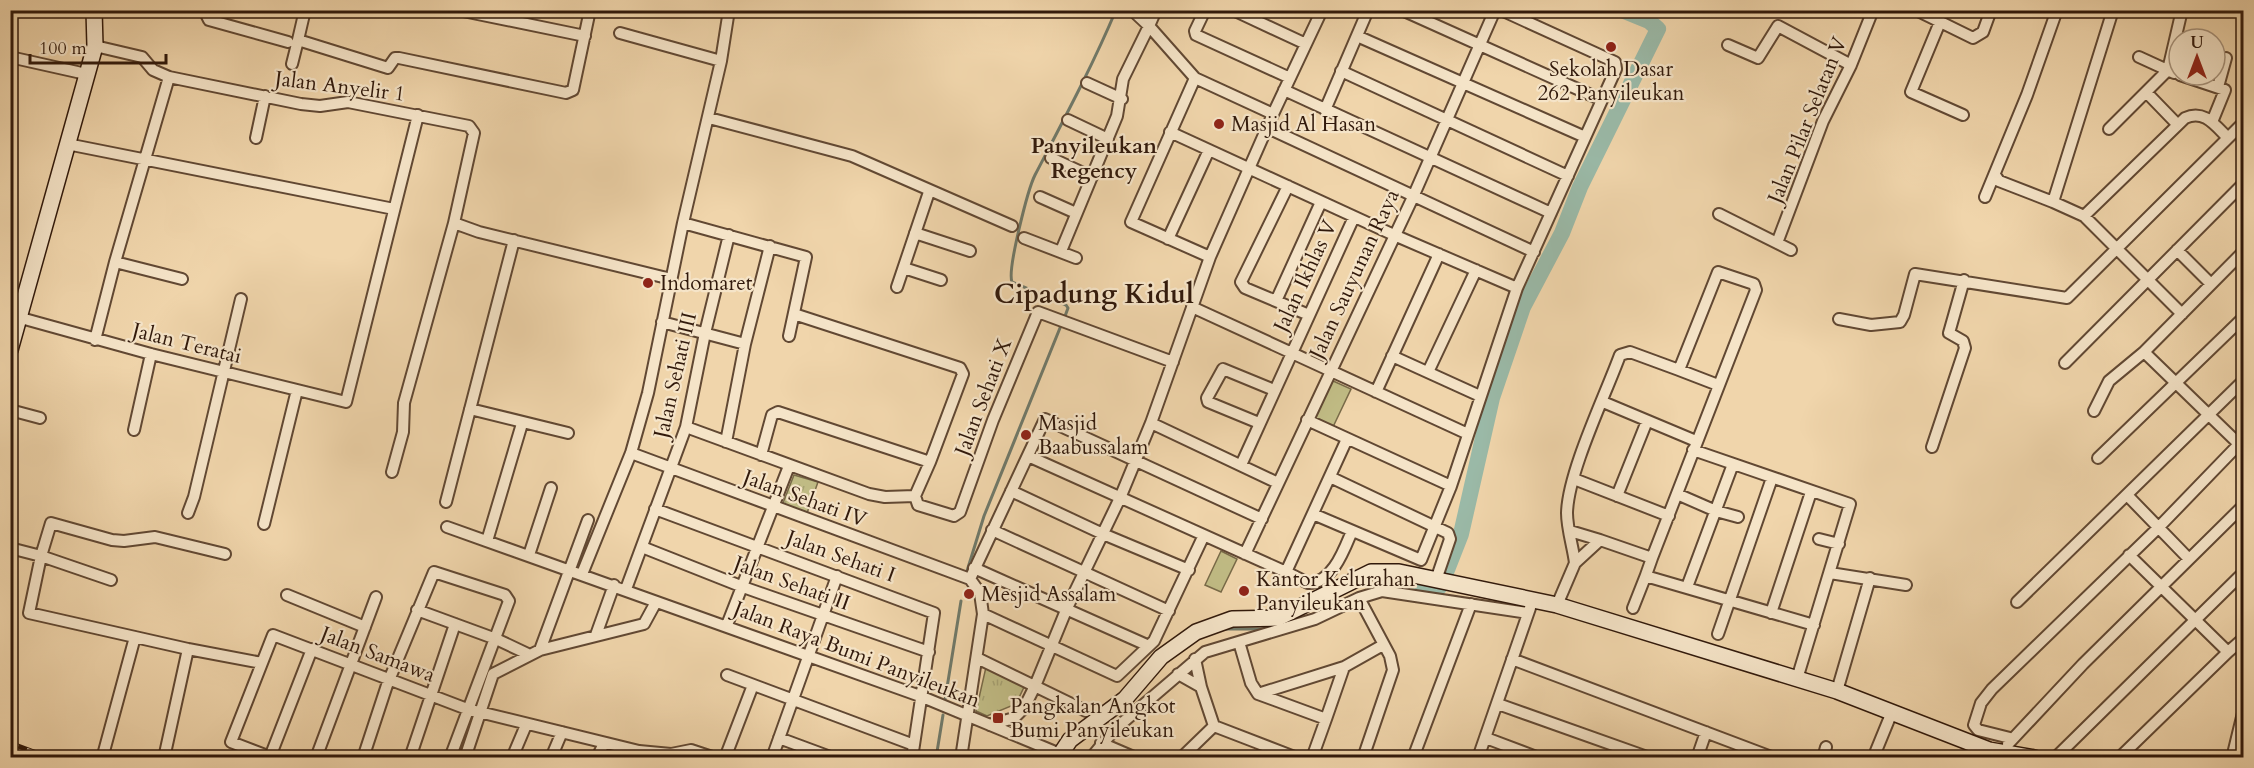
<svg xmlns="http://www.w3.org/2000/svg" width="2254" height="768" viewBox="0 0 2254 768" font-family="Cardo,serif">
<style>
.park{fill:url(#park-tufts);stroke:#786a48;stroke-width:1.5}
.garden{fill:#c0bb84;stroke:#786a48;stroke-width:1.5}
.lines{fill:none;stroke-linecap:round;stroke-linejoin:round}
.stream{stroke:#707969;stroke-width:3}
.river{stroke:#9ab9a7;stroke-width:16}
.street-casing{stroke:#614833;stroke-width:14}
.secondary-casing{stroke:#31190b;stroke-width:18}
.street{stroke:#f5e4c8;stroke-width:10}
.secondary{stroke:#f5e4c8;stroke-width:15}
.rail-casing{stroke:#31190b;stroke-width:5}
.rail{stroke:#f5e4c8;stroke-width:3;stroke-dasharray:9;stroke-linecap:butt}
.poi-dot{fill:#8f2418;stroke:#f5e4c8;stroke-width:2}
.labels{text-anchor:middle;stroke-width:4.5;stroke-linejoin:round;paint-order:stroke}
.poi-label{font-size:21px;fill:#31190b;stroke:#f5e4c8;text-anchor:start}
.street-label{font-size:21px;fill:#31190b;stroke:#f5e4c8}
.neighbourhood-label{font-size:22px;font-weight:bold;fill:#31190b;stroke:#f5e4c8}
.district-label{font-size:27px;font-weight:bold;fill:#31190b;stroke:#f5e4c8}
</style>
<defs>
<pattern id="park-tufts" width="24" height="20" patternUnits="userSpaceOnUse" patternTransform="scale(1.5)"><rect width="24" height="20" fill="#c0bb84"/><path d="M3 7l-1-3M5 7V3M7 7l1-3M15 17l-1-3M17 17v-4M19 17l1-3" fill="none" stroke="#a5a071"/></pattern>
</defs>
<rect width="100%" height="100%" fill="#f0d5ab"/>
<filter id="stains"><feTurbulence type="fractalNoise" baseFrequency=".00333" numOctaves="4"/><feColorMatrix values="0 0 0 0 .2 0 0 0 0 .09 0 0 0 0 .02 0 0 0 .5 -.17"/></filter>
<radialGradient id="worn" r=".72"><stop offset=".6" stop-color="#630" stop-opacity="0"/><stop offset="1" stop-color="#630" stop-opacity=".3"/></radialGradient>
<path class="park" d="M794,475L818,482L806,516L781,508Z
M986,667L1025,685L1016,704L987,716L976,711Z"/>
<path class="garden" d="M1331,380L1351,389L1332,429L1312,420Z
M1221,551L1237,559L1221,592L1205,585Z"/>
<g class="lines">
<path class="stream" d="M1064,319L1068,308L1066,305L1012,282C1007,270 1028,189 1035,175C1063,121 1092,67 1116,10
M967,571L984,516L1062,323
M1287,622L1302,614
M1222,629H1264
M945,700L961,601
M475,707L491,667
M459,758L473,713
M936,758L943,715"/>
<path class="river" d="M1385,578L1436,590L1441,585L1461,534L1492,398L1523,307L1562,233L1580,187L1658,29L1649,21L1622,10"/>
<defs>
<path id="street" d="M204,10L209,20L288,42
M305,10L298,40L388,68L395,58H399L566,93L573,90L590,10
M1205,10L1195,31L1196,35L1290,78
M1233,10L1306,44
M1402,10L1602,100
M1916,10L1973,38L1983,32L1991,10
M463,11L585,36
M1940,22L1911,92L1963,115
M620,33L721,61
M1357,36L1585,137
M1728,45L1758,58L1778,26L1851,65
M95,46L142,57L153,70L169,77L115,262L95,340
M10,57L86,74
M2139,57L2174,73
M292,64L298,40
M1341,71L1568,176
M2180,75L2225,90L2212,122
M169,77L301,104L320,106L348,102L469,126L474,133L454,223L479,232L671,279
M1195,78L1131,222L1210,257
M1087,83L1122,99
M2218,87L2226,58
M1284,90L1551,213
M2147,93L2177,124
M1325,110L1368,10
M1273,114L1322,10
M709,118L852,156L1012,226
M1068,120L1108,139
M1268,128L1534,252
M2109,129L2168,70L2182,10
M1170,132L1394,235L1517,288
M256,138L265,96
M2228,138L2244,122
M67,144L389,208
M1051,158L1092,177
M1995,175L1999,181L2053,202L2113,10
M1288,186L1241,282L1245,288L1309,315
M1040,197L1076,213
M1985,197L2027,95L2057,10
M2053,202L2084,216L2182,314
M1719,214L1791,250
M683,223L806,257L789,336
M915,233L970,251
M1024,238L1076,258
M1168,239L1209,150
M1777,243L1823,121L1851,65L1873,10
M2177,250L2211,284
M1061,251L1117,116L1123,79L1149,26L1132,10
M115,262L182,279
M904,268L941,280
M897,287L929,192
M1276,301L1321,202
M1192,307L1468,434
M21,318L151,354L346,402L418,115
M1839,319L1871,325L1900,322L1904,315L1915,274L2067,298L2228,138C2215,125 2204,109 2185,118L2084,216
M662,322L745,344
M2144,352L2243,448
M1392,356L1480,396
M2065,363L2244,183
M1679,370L1718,385
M1428,372L1476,270
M1376,392L1439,254
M1603,402L1696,441
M470,409L568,433
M10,410L40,418
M2094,411L2109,381L2144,352L2244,251
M1307,420L1451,486
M1151,423L1278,483
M1259,423L1208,402L1207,398L1223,369L1274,390
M686,427L869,494L885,497L915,496
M134,430L151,354
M726,442L745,344L770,246
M1932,447L1965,348L1963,341L1949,333L1964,280
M1693,450L1850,504L1797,679
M631,453L970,579
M761,455L772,415L778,412L930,462L963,374L960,368L794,314
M1028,456L1286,572L1347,439
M2098,458L2244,317
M1241,465L1354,217
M392,472L403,432L404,403L454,223
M1330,477L1448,533L1450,539L1436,580
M1574,479L1669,516
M1011,491L1103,534L1189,570
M1677,494L1716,511L1738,517
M2127,495L2189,559
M915,496L918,505L954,516L960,512L993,420L1038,312L1173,362
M915,496L930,462
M1617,496L1647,421
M446,502L514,240
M655,509L934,613L912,758
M188,513L194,497L241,299
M1313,514L1421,560L1451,486L1517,288L1616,69L1615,62L1501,10
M264,524L297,390
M447,527L920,696L1053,751
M992,530L1169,611
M1570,531L1600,540
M1819,539L1839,544
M487,541L521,427
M642,547L743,587L929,652
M10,548L41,556L29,613L188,649L262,663
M1245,554L1413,197L1495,10
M529,555L551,488
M1652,558L1646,575L1649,577L1814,625
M974,568L1149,646
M1286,572L1308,583C1332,584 1344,550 1352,531
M1830,573L1906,585
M582,574L631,453L648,393L683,223L721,61L729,10
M970,579L1045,419L1262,519
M111,580L41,556L51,523L112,540L124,541L155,537L225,554
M1687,587L1733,464
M626,589L686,427L705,333L729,235
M287,595L365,627
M1359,598L1382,591L1528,613
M2017,602L2244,380
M1557,605L1575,563L1600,540L1652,558L1756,290L1754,284L1718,272L1679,370L1630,352L1620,355C1605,396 1568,472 1567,513C1567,529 1573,547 1575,563
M1633,608L1646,575
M417,610L496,639L530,655
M1771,613L1811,492
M983,614L1117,676L1154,641L1204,535
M727,625L789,466
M1718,634L1772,478
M596,635L614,585
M1239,642L1251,683L1258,694L1326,719L1344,667L1383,645
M540,650L588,520
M2228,652L2244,638
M977,658L1086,711
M1195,659L1201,687
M1512,659L1774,758
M1178,674L1201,687L1214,726L1297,758
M727,675L914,745
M1837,691L1870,578
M1258,694L1344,667
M1498,704L1650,758
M990,725L1014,718L1024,708L1035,686L1067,608L1120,498L1151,423L1210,257L1273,114L1195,78L1149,26L1156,10
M779,738L833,758
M1486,738L1539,758
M2010,738L1978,730L1974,725L1981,703L1992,689L2158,528L2244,439
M1101,743L1136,758
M2008,744L2083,664L2244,505
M2234,750L2244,709
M1876,751L1892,712
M103,755L135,637
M270,757L312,649
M164,758L188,649
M273,758L231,742L273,635L467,709L639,751L671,754L691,750L715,758
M316,758L376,597
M363,758L387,685L434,572L505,595L509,601L450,758
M410,758L455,624
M465,758L493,674L540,650L644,624L656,602
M512,758L526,725
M551,758L562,732
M597,758L604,743
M725,758L753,685
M772,758L837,576
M961,758L983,614L980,593L970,579
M1091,758L1114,730L1205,652L1315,619L1359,598L1390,656L1393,670L1363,758
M1181,758L1214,726
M1312,758L1326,719
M1413,758L1471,604
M1478,758L1530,608
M1697,758L1706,732
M1823,758L1826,747
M2055,758L2244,572
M2119,758L2228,652L2129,555"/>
<path id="secondary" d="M10,350L95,46L94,10
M1058,758L1070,740L1125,699L1161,657L1196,632L1232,619L1278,618L1371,572H1399L1557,605L1837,691L1989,750L2035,758"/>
</defs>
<use href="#street" class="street-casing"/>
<use href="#secondary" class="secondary-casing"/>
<use href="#street" class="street"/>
<use href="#secondary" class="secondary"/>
<defs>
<path id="rail" d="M10,743L50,758"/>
</defs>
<use href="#rail" class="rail-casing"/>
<use href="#rail" class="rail"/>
</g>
<g class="poi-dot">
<circle cx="1611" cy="47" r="6"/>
<circle cx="1219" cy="124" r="6"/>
<circle cx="648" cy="283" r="6"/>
<circle cx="1026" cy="435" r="6"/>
<circle cx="1244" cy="591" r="6"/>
<circle cx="969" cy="594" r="6"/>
<rect x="992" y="712" width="12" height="12" rx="3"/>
</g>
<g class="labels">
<g class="poi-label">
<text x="1611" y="76" text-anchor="middle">Sekolah Dasar<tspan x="1611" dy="24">262 Panyileukan</tspan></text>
<text x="1231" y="131">Masjid Al Hasan</text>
<text x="660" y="290">Indomaret</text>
<text x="1038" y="430">Masjid<tspan x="1038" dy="24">Baabussalam</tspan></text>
<text x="1256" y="586">Kantor Kelurahan<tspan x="1256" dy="24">Panyileukan</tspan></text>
<text x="981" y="601">Mesjid Assalam</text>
<text x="1010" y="713">Pangkalan Angkot<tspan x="1010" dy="24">Bumi Panyileukan</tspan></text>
</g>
<g class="street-label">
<text transform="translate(340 86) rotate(7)" y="7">Jalan Anyelir 1</text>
<text transform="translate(1807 120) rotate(-68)" y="7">Jalan Pilar Selatan V</text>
<text transform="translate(1354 274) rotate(-65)" y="7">Jalan Sauyunan Raya</text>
<text transform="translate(1305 276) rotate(-65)" y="7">Jalan Ikhlas V</text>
<text transform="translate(187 343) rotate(14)" y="7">Jalan Teratai</text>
<text transform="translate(675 375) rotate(-77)" y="7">Jalan Sehati III</text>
<text transform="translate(983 397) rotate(-69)" y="7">Jalan Sehati X</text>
<text transform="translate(805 498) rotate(20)" y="7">Jalan Sehati IV</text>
<text transform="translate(841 556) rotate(20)" y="7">Jalan Sehati I</text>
<text transform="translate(792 583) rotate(20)" y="7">Jalan Sehati II</text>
<text transform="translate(378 654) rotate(21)" y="7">Jalan Samawa</text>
<text transform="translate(857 654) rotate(21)" y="7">Jalan Raya Bumi Panyileukan</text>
</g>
<g class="neighbourhood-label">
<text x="1094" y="153">Panyileukan<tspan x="1094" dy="25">Regency</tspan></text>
</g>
<g class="district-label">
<text x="1094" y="303">Cipadung Kidul</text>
</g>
</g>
<rect width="2254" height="768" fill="none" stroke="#f0d5ab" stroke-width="36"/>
<rect x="12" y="12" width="2230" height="744" fill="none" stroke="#31190b" stroke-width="3"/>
<rect x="18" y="18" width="2218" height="732" fill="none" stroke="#31190b" stroke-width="1.5"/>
<g transform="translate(2197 57)"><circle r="28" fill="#f5e4c8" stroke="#a7937c" stroke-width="1.5"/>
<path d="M0-4.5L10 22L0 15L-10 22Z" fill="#8f2418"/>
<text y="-9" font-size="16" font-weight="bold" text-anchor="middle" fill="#31190b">U</text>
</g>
<path d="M30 54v9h136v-9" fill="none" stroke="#31190b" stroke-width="3"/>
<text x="39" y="54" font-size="18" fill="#31190b" stroke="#f5e4c8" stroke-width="4.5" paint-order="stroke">100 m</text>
<rect width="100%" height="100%" filter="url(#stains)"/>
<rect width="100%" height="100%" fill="url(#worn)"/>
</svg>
